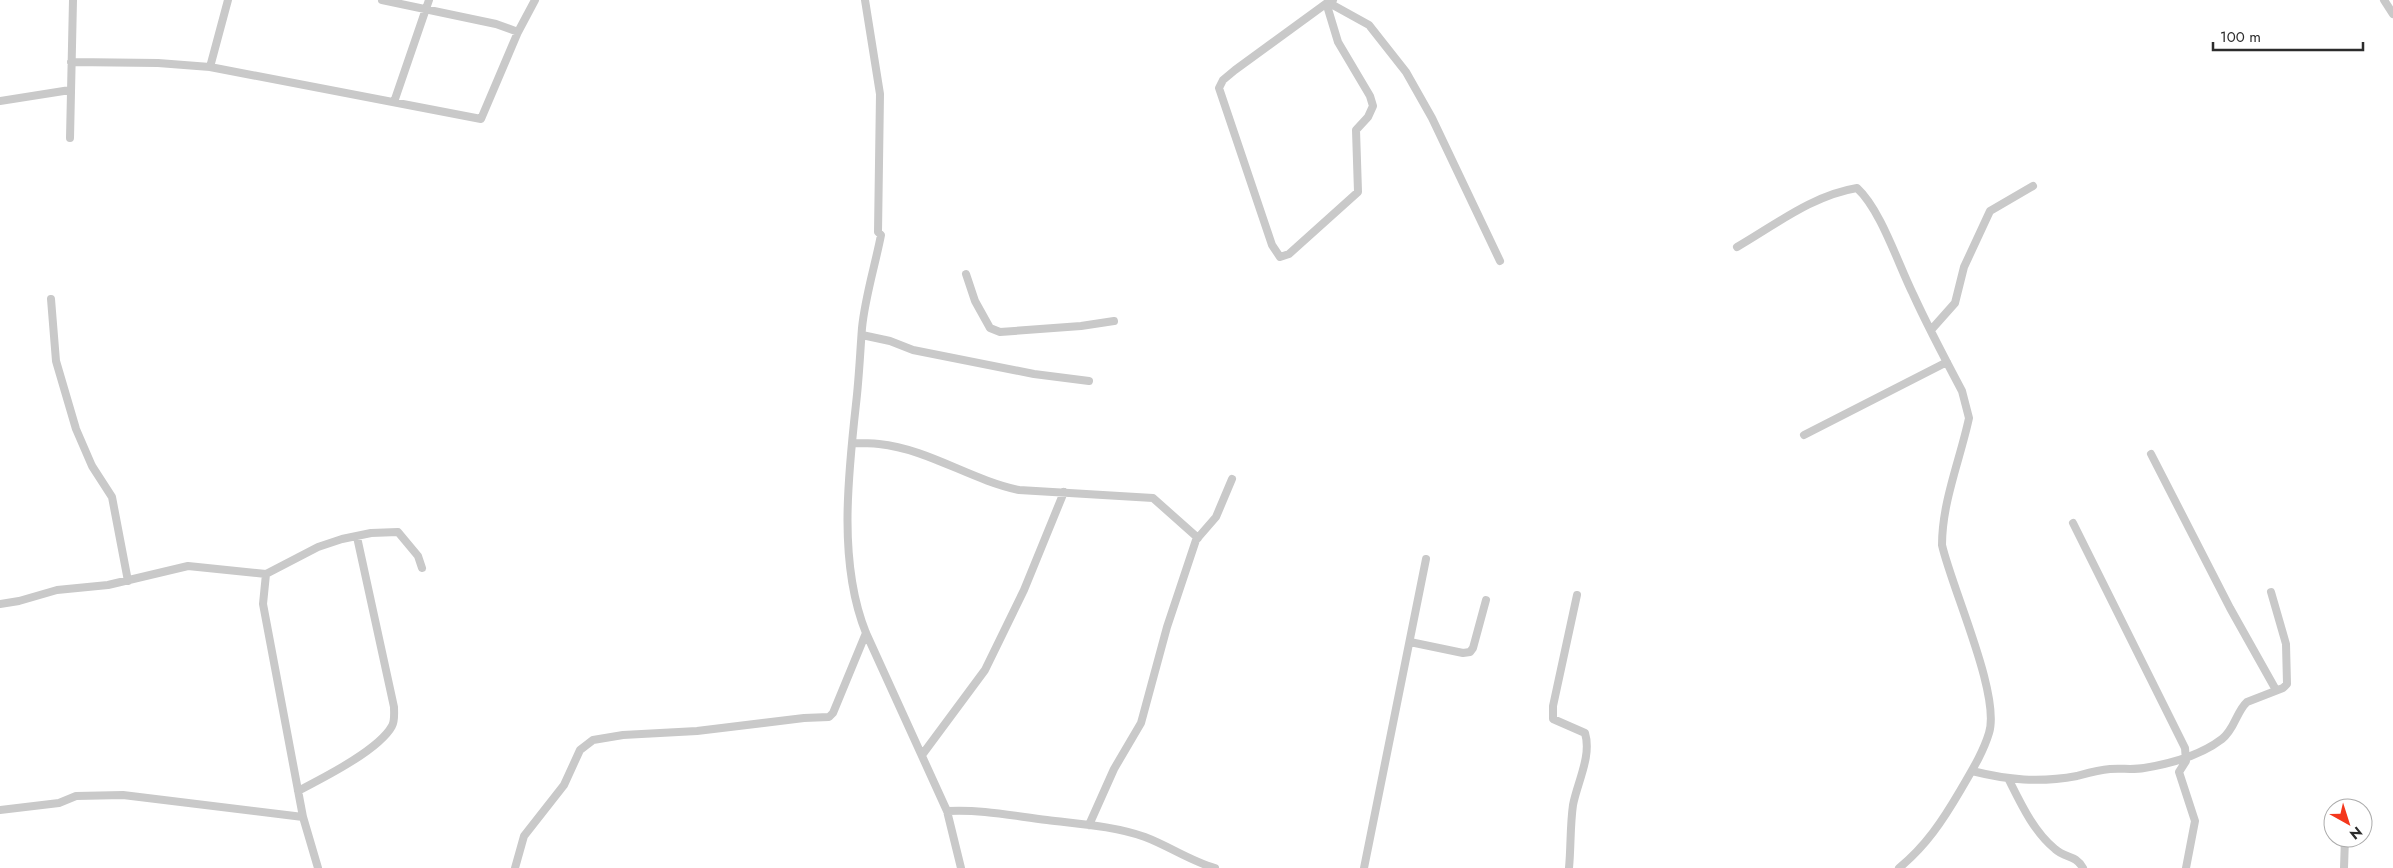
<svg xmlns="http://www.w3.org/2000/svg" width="2393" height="868" viewBox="0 0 2393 868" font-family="Jost,sans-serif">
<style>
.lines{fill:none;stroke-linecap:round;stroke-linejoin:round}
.street{stroke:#c9c9c9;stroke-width:8}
</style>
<rect width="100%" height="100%" fill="#fff"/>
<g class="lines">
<path class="street" d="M382,0L496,24L518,32
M865,0L880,94L878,232L881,235C875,266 865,297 862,328C860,354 859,379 856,404C848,476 838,564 866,633L947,811L961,868
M1331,0L1235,70L1223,80L1219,88L1272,245L1280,257L1289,254L1358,192L1356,130L1368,117L1373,106L1370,96L1338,42L1328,9L1333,0
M2384,0L2393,14
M1331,4L1369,25L1406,72L1432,118L1500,261
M71,62L158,63L210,67L481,119L518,32L535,0
M210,67L228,0
M0,101L70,90
M394,102L429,0
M70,138L73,0
M1737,247C1775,225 1813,195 1857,188C1881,210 1898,264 1913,294C1928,327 1945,359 1962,391L1969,418C1960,460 1942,502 1942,545C1952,589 2001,695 1989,733C1983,753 1971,772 1960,791C1943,820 1926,846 1899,868
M966,274L975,301L990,328L1000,332L1081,326L1114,321
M51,299L56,361L76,429L92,466L112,497L128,581
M1931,330L1955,303L1964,267L1990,211L2033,186
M862,335L890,341L913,350L1034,374L1089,381
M1804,435L1947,362
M852,443C861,443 870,443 879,444C928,449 971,480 1019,490L1153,498L1198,538
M2151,454L2230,608L2276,690
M2073,523L2185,748L2186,761L2179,772L2195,821L2186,868
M266,574L263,604L303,817L318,868
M0,604L19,601L57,590L108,585L188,566L266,574L318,547L342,539L371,533L398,532L418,556L422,568
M1410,642L1463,653L1470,652L1473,648L1486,600
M922,755L985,670L1024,590L1064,492
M1972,771C2008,780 2039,783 2077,776C2088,773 2098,770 2110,769C2121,768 2133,770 2144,768C2169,764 2201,755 2222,739C2235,729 2236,712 2247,702L2283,688L2287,684L2286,644L2271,592
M2009,780C2021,804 2034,832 2055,849C2066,859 2075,854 2083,868
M298,791C323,778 379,750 392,726C395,721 394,713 394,707L357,537
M0,810L59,803L76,796L123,795L303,817
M947,811C981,809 1014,816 1047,820C1079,824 1114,826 1145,837C1169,846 1190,861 1215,868
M1089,825L1114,769L1141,723L1167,627L1196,540L1216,517L1232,479
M515,868L524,836L564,785L580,750L593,740L623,735L697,731L804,718L829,717L833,713L866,633
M1364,868L1426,559
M1569,868C1571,847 1570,826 1573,805C1577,783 1592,756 1585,733L1553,719V706L1577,595
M2344,868L2345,838"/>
</g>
<g transform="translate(2348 823) rotate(141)"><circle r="24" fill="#ffffff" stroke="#ababab"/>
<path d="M0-4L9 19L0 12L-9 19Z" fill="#f4371c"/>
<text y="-8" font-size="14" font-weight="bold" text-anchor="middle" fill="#2c2c2c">N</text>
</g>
<path d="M2213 42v8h150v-8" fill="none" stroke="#2c2c2c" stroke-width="2.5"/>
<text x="2220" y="42" font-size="15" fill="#2c2c2c" stroke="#ffffff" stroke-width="4" paint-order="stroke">100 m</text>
</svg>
